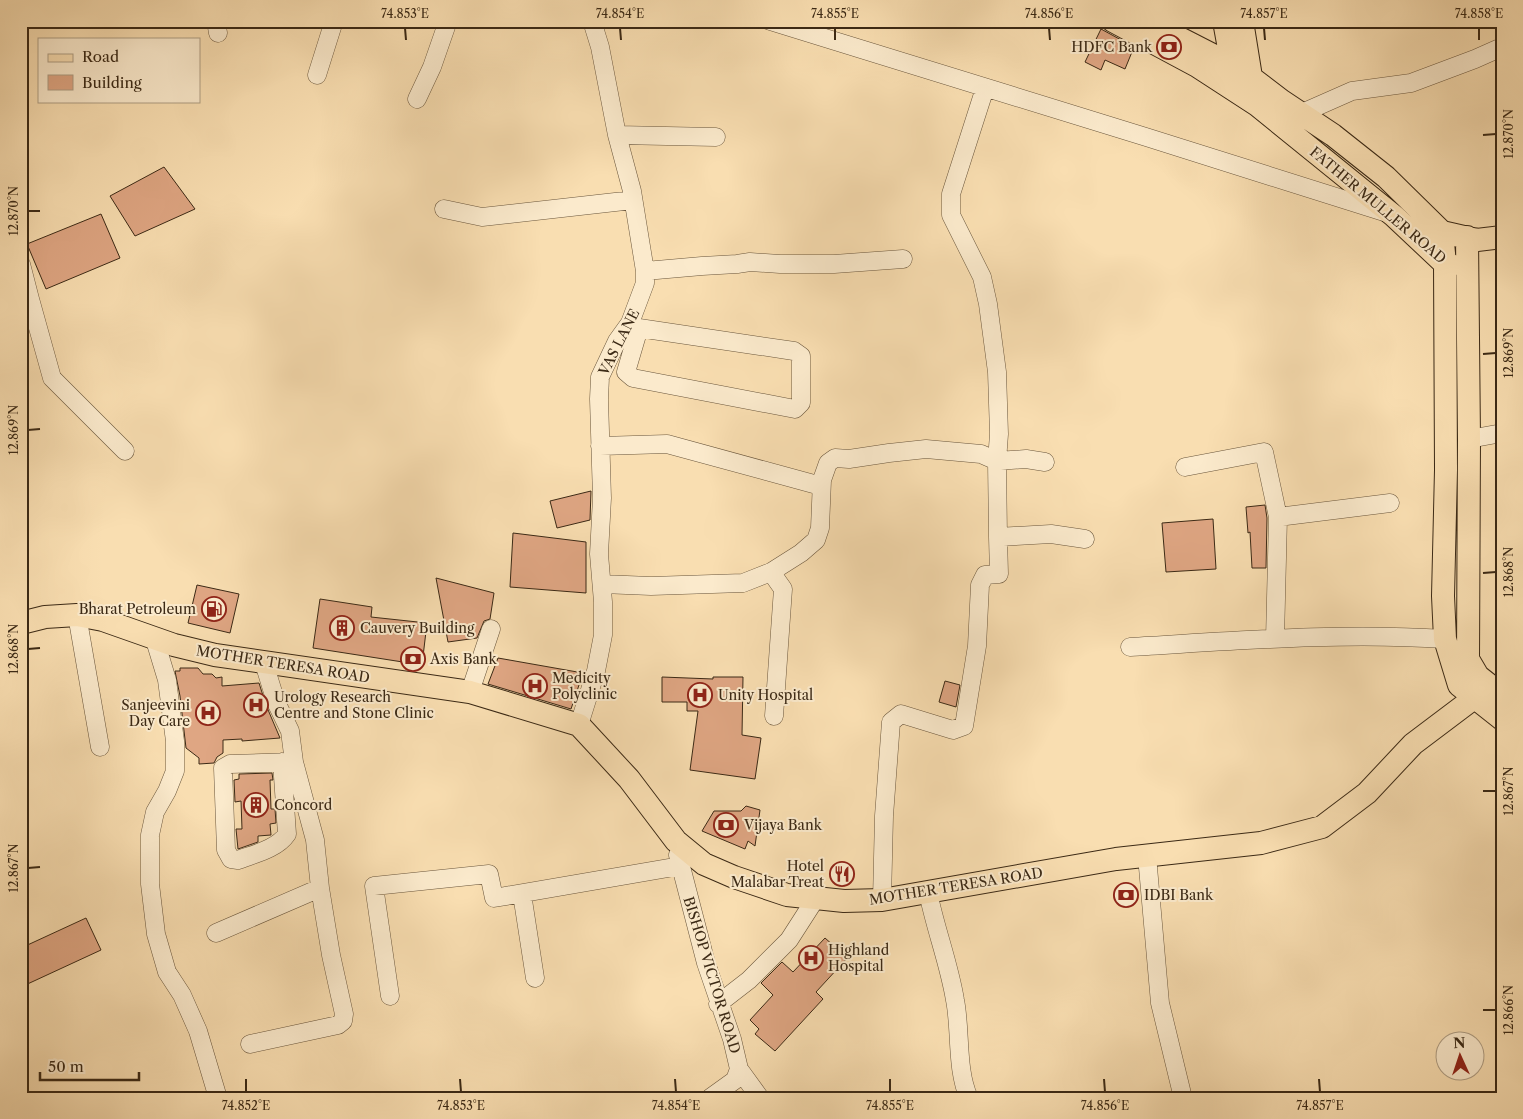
<svg xmlns="http://www.w3.org/2000/svg" width="1523" height="1119" viewBox="0 0 1523 1119" font-family="'Libre Caslon Text',serif">
<style>
.building{fill:#dfa683;stroke:#3b2915}
.lines{fill:none;stroke-linecap:round;stroke-linejoin:round}
.minor-casing{stroke:#6a563c;stroke-width:19}
.major-casing{stroke:#3b2915;stroke-width:24}
.minor{stroke:#fbeacc;stroke-width:18}
.major{stroke:#f9deb1;stroke-width:22}
.ticks{fill:none;stroke:#3b2915;stroke-width:2}
.labels{text-anchor:middle;stroke-width:4;stroke-linejoin:round;paint-order:stroke}
.poi-label{font-size:14px;fill:#3b2915;stroke:#fbeacc;text-anchor:start}
.street-label{font-size:14px;fill:#3b2915;stroke:#fbeacc}
.neatline{fill:none;stroke:#3b2915;stroke-width:2}
.ticks-label{font-size:12px;text-anchor:middle;fill:#3b2915}
</style>
<rect width="100%" height="100%" fill="#f9deb1"/>
<filter id="stains"><feTurbulence type="fractalNoise" baseFrequency=".004" numOctaves="4"/><feColorMatrix values="0 0 0 0 .2 0 0 0 0 .09 0 0 0 0 .02 0 0 0 .5 -.17"/></filter>
<radialGradient id="worn" r=".72"><stop offset=".6" stop-color="#630" stop-opacity="0"/><stop offset="1" stop-color="#630" stop-opacity=".3"/></radialGradient>
<path class="building" d="M1101,29L1134,47L1125,69L1105,60L1101,70L1085,62Z
M164,167L195,209L135,236L110,196Z
M101,214L120,258L46,289L27,244Z
M591,491L590,520L557,528L550,501Z
M1265,505L1267,518L1266,568H1252L1250,532L1248,533L1246,507Z
M1213,519L1216,569L1166,572L1162,523Z
M513,533L586,542V593L510,587Z
M436,578L494,593L490,619L484,621L477,638L448,642Z
M197,585L239,594L230,633L188,623Z
M320,599L372,607L371,617L427,623L422,665L313,648Z
M498,658L583,673L571,709L488,684Z
M180,668H198L203,674H212L216,678L222,677V686L259,683L266,705L280,738L242,741V739L223,740V753L217,757L214,763L199,764V758L186,748L180,696L175,671H180Z
M662,677L713,679V677H743L742,735L761,738L755,779L690,770L698,711H687V702H662Z
M945,681L960,685L956,707L939,702Z
M272,773L273,780H270L271,809H275L276,823L270,824L271,835L258,836V842L238,849L236,829H242L241,801L235,802L234,780L239,779V774Z
M746,806L760,810L755,846L748,841L745,849L702,831L714,811H741Z
M86,918L101,950L21,987V948Z
M825,938L834,946L838,942L851,954L816,992L823,999L775,1051L755,1034L759,1029L750,1020L773,995L761,983L782,962L793,972Z"/>
<g class="lines">
<defs>
<path id="minor" d="M216,21L218,33
M770,21L1146,137L1387,213
M317,75L334,21
M985,88L951,194V215L982,277L988,304L997,372L999,434L997,461L998,537L1051,534L1085,539
M417,99L432,67L448,21
M1293,117L1352,91L1411,83L1475,59L1502,47
M617,135L716,137
M444,209L482,217L633,200
M21,264L30,299L21,302
M645,271L702,266L737,264L750,262L780,264H834L903,259
M30,299L52,378L125,451
M630,323L639,328L794,351L801,356V403L795,409L633,378L626,372L639,328
M1469,439L1502,433
M600,446L667,444L821,486
M1185,467L1264,452L1278,517L1275,639
M1278,517L1390,503
M771,572L783,589L774,716
M602,584L651,586L743,583L771,572L801,553L816,540L820,528L822,480L828,463L835,458L849,459L889,453L926,449L981,454L997,461L1026,459L1045,462
M77,615L100,747
M154,637L167,680L175,741V771L167,791L155,812L150,835V884L156,934L167,972L182,995L198,1031L218,1098
M1130,647C1235,641 1340,632 1445,639
M470,692L491,629
M579,725L596,671L603,635V602L599,554L602,498L599,399L600,377L617,341L630,323L645,283V271L632,191L617,135L600,47L592,21
M282,762L287,834C277,849 254,854 238,860L231,859L226,850L223,768L230,764L294,762
M678,855L706,963L732,1039L739,1069L735,1080L710,1098
M1147,856L1160,1003L1183,1098
M928,892C935,928 949,963 955,1000C961,1030 956,1070 969,1098
M522,894L535,978
M882,900L884,816L891,722L901,714L953,730L964,726L977,646L980,585L985,575L999,574L998,537
M216,933L320,888
M390,996L374,886L489,874L494,898L680,866
M718,1004L749,980L789,940L816,898
M250,1044L338,1025L343,1021L344,1014L331,955L320,888L315,840L294,762L290,731L276,702L264,663
M739,1069L760,1098"/>
<path id="major" d="M1113,21L1197,66L1257,105L1394,216L1445,264L1451,265
M1224,21L1232,65L1226,75
M1242,21L1251,77L1246,83
M1156,26L1240,69L1282,101L1333,135L1386,177L1442,232L1477,240L1502,237
M1442,232L1445,264L1446,470L1443,596L1445,639L1459,685L1502,719
M1467,237L1469,439L1468,659L1478,676L1502,695
M21,623L45,617L77,615L103,620L174,645L215,655L470,692L579,725L629,779L676,841L704,864L734,877L787,895L844,901L882,900L1116,859L1261,843L1322,827L1367,793L1413,744L1474,698H1502"/>
</defs>
<use href="#minor" class="minor-casing"/>
<use href="#major" class="major-casing"/>
<use href="#minor" class="minor"/>
<use href="#major" class="major"/>
</g>
<path class="ticks" d="M405,28L406,40M620,28L621,40M835,28V40M1049,28L1050,40M1264,28L1265,40M1479,28V40M1483,135L1496,134M28,211H40M1483,354L1496,353M28,430L40,429M1483,573L1496,572M28,649L40,648M1483,791H1496M28,868L40,867M1483,1010H1496M246,1079V1092M460,1079L461,1092M675,1079L676,1092M890,1079V1092M1104,1079L1105,1092M1319,1079L1320,1092"/>
<defs>
<symbol id="bank-ring" viewBox="-11 -11 22 22"><circle r="9.5" fill="#fbeacc" stroke="#8f2418" stroke-width="1.5"/><path d="M-6-4H6V4H-6ZM0-2.3a2.3 2.3 0 1 0 0 4.6a2.3 2.3 0 1 0 0-4.6Z" fill="#8f2418"/></symbol>
<symbol id="fuel-ring" viewBox="-11 -11 22 22"><circle r="9.5" fill="#fbeacc" stroke="#8f2418" stroke-width="1.5"/><path d="M-5.5-6h7V0h2V4h1.3V-2.5L3-4.5l.8-.8L6-3V5H2.5V1h-1V6h-7ZM-4.2-4.7v3.2H.2V-4.7Z" fill="#8f2418"/></symbol>
<symbol id="building-ring" viewBox="-11 -11 22 22"><circle r="9.5" fill="#fbeacc" stroke="#8f2418" stroke-width="1.5"/><path d="M-4-6H4V6H1V3H-1V6H-4ZM-2.5-4.3h1.7v1.8h-1.7ZM.8-4.3h1.7v1.8H.8ZM-2.5-1h1.7V.8h-1.7ZM.8-1h1.7V.8H.8Z" fill="#8f2418"/></symbol>
<symbol id="hospital-ring" viewBox="-11 -11 22 22"><circle r="9.5" fill="#fbeacc" stroke="#8f2418" stroke-width="1.5"/><path d="M-5-5h3v3.5h4V-5h3V5h-3V1.5h-4V5h-3Z" fill="#8f2418"/></symbol>
<symbol id="restaurant-ring" viewBox="-11 -11 22 22"><circle r="9.5" fill="#fbeacc" stroke="#8f2418" stroke-width="1.5"/><path d="M-5-6h1v4h1v-4h1v4h1v-4h1v5L-1.5 .5V6h-2V.5L-5-1ZM5-6V6H3V1.5H1.5Q1.5-4 5-6Z" fill="#8f2418"/></symbol>
</defs>
<g fill-rule="evenodd">
<use href="#bank-ring" x="1155" y="33" width="28" height="28"/>
<use href="#fuel-ring" x="200" y="595" width="28" height="28"/>
<use href="#building-ring" x="328" y="614" width="28" height="28"/>
<use href="#bank-ring" x="399" y="645" width="28" height="28"/>
<use href="#hospital-ring" x="521" y="672" width="28" height="28"/>
<use href="#hospital-ring" x="686" y="681" width="28" height="28"/>
<use href="#hospital-ring" x="242" y="691" width="28" height="28"/>
<use href="#hospital-ring" x="194" y="699" width="28" height="28"/>
<use href="#building-ring" x="242" y="791" width="28" height="28"/>
<use href="#bank-ring" x="712" y="811" width="28" height="28"/>
<use href="#restaurant-ring" x="828" y="860" width="28" height="28"/>
<use href="#bank-ring" x="1112" y="881" width="28" height="28"/>
<use href="#hospital-ring" x="797" y="944" width="28" height="28"/>
</g>
<g class="labels">
<g class="poi-label">
<text x="1152" y="52" text-anchor="end">HDFC Bank</text>
<text x="196" y="614" text-anchor="end">Bharat Petroleum</text>
<text x="360" y="633">Cauvery Building</text>
<text x="430" y="664">Axis Bank</text>
<text x="552" y="683">Medicity<tspan x="552" dy="16">Polyclinic</tspan></text>
<text x="718" y="700">Unity Hospital</text>
<text x="274" y="702">Urology Research<tspan x="274" dy="16">Centre and Stone Clinic</tspan></text>
<text x="190" y="710" text-anchor="end">Sanjeevini<tspan x="190" dy="16">Day Care</tspan></text>
<text x="274" y="810">Concord</text>
<text x="744" y="830">Vijaya Bank</text>
<text x="824" y="871" text-anchor="end">Hotel<tspan x="824" dy="16">Malabar Treat</tspan></text>
<text x="1144" y="900">IDBI Bank</text>
<text x="828" y="955">Highland<tspan x="828" dy="16">Hospital</tspan></text>
</g>
<g class="street-label">
<text transform="translate(1378 205) rotate(40)" y="5">FATHER MULLER ROAD</text>
<text transform="translate(619 342) rotate(-63)" y="5">VAS LANE</text>
<text transform="translate(283 664) rotate(9)" y="5">MOTHER TERESA ROAD</text>
<text transform="translate(956 886) rotate(-9)" y="5">MOTHER TERESA ROAD</text>
<text transform="translate(712 975) rotate(73)" y="5">BISHOP VICTOR ROAD</text>
</g>
</g>
<rect width="1523" height="1119" fill="none" stroke="#f9deb1" stroke-width="55"/>
<rect x="38" y="38" width="162" height="65" fill="#fbeacc" stroke="#ae9d83"/>
<rect x="48" y="54" width="25" height="8" fill="#f9deb1" stroke="#ae9d83"/>
<text x="82" y="62" font-size="15" fill="#3b2915">Road</text>
<rect x="48" y="75" width="25" height="15" fill="#dfa683" stroke="#ae9d83"/>
<text x="82" y="88" font-size="15" fill="#3b2915">Building</text>
<g transform="translate(1460 1056) rotate(357)"><circle r="24" fill="#fbeacc" stroke="#ae9d83"/>
<path d="M0-4L9 19L0 12L-9 19Z" fill="#8f2418"/>
<text y="-8" font-size="14" font-weight="bold" text-anchor="middle" fill="#3b2915">N</text>
</g>
<path d="M40 1072v8h99v-8" fill="none" stroke="#3b2915" stroke-width="2.5"/>
<text x="48" y="1072" font-size="15" fill="#3b2915" stroke="#fbeacc" stroke-width="4" paint-order="stroke">50 m</text>
<rect x="28" y="28" width="1468" height="1064" class="neatline"/>
<g class="ticks-label">
<text x="405" y="18">74.853°E</text>
<text x="620" y="18">74.854°E</text>
<text x="835" y="18">74.855°E</text>
<text x="1049" y="18">74.856°E</text>
<text x="1264" y="18">74.857°E</text>
<text x="1479" y="18">74.858°E</text>
<text transform="translate(1509 134) rotate(-90)" y="4">12.870°N</text>
<text transform="translate(14 211) rotate(-90)" y="4">12.870°N</text>
<text transform="translate(1509 353) rotate(-90)" y="4">12.869°N</text>
<text transform="translate(14 430) rotate(-90)" y="4">12.869°N</text>
<text transform="translate(1509 572) rotate(-90)" y="4">12.868°N</text>
<text transform="translate(14 649) rotate(-90)" y="4">12.868°N</text>
<text transform="translate(1509 791) rotate(-90)" y="4">12.867°N</text>
<text transform="translate(14 868) rotate(-90)" y="4">12.867°N</text>
<text transform="translate(1509 1010) rotate(-90)" y="4">12.866°N</text>
<text x="246" y="1110">74.852°E</text>
<text x="461" y="1110">74.853°E</text>
<text x="676" y="1110">74.854°E</text>
<text x="890" y="1110">74.855°E</text>
<text x="1105" y="1110">74.856°E</text>
<text x="1320" y="1110">74.857°E</text>
</g>
<rect width="100%" height="100%" filter="url(#stains)"/>
<rect width="100%" height="100%" fill="url(#worn)"/>
</svg>
